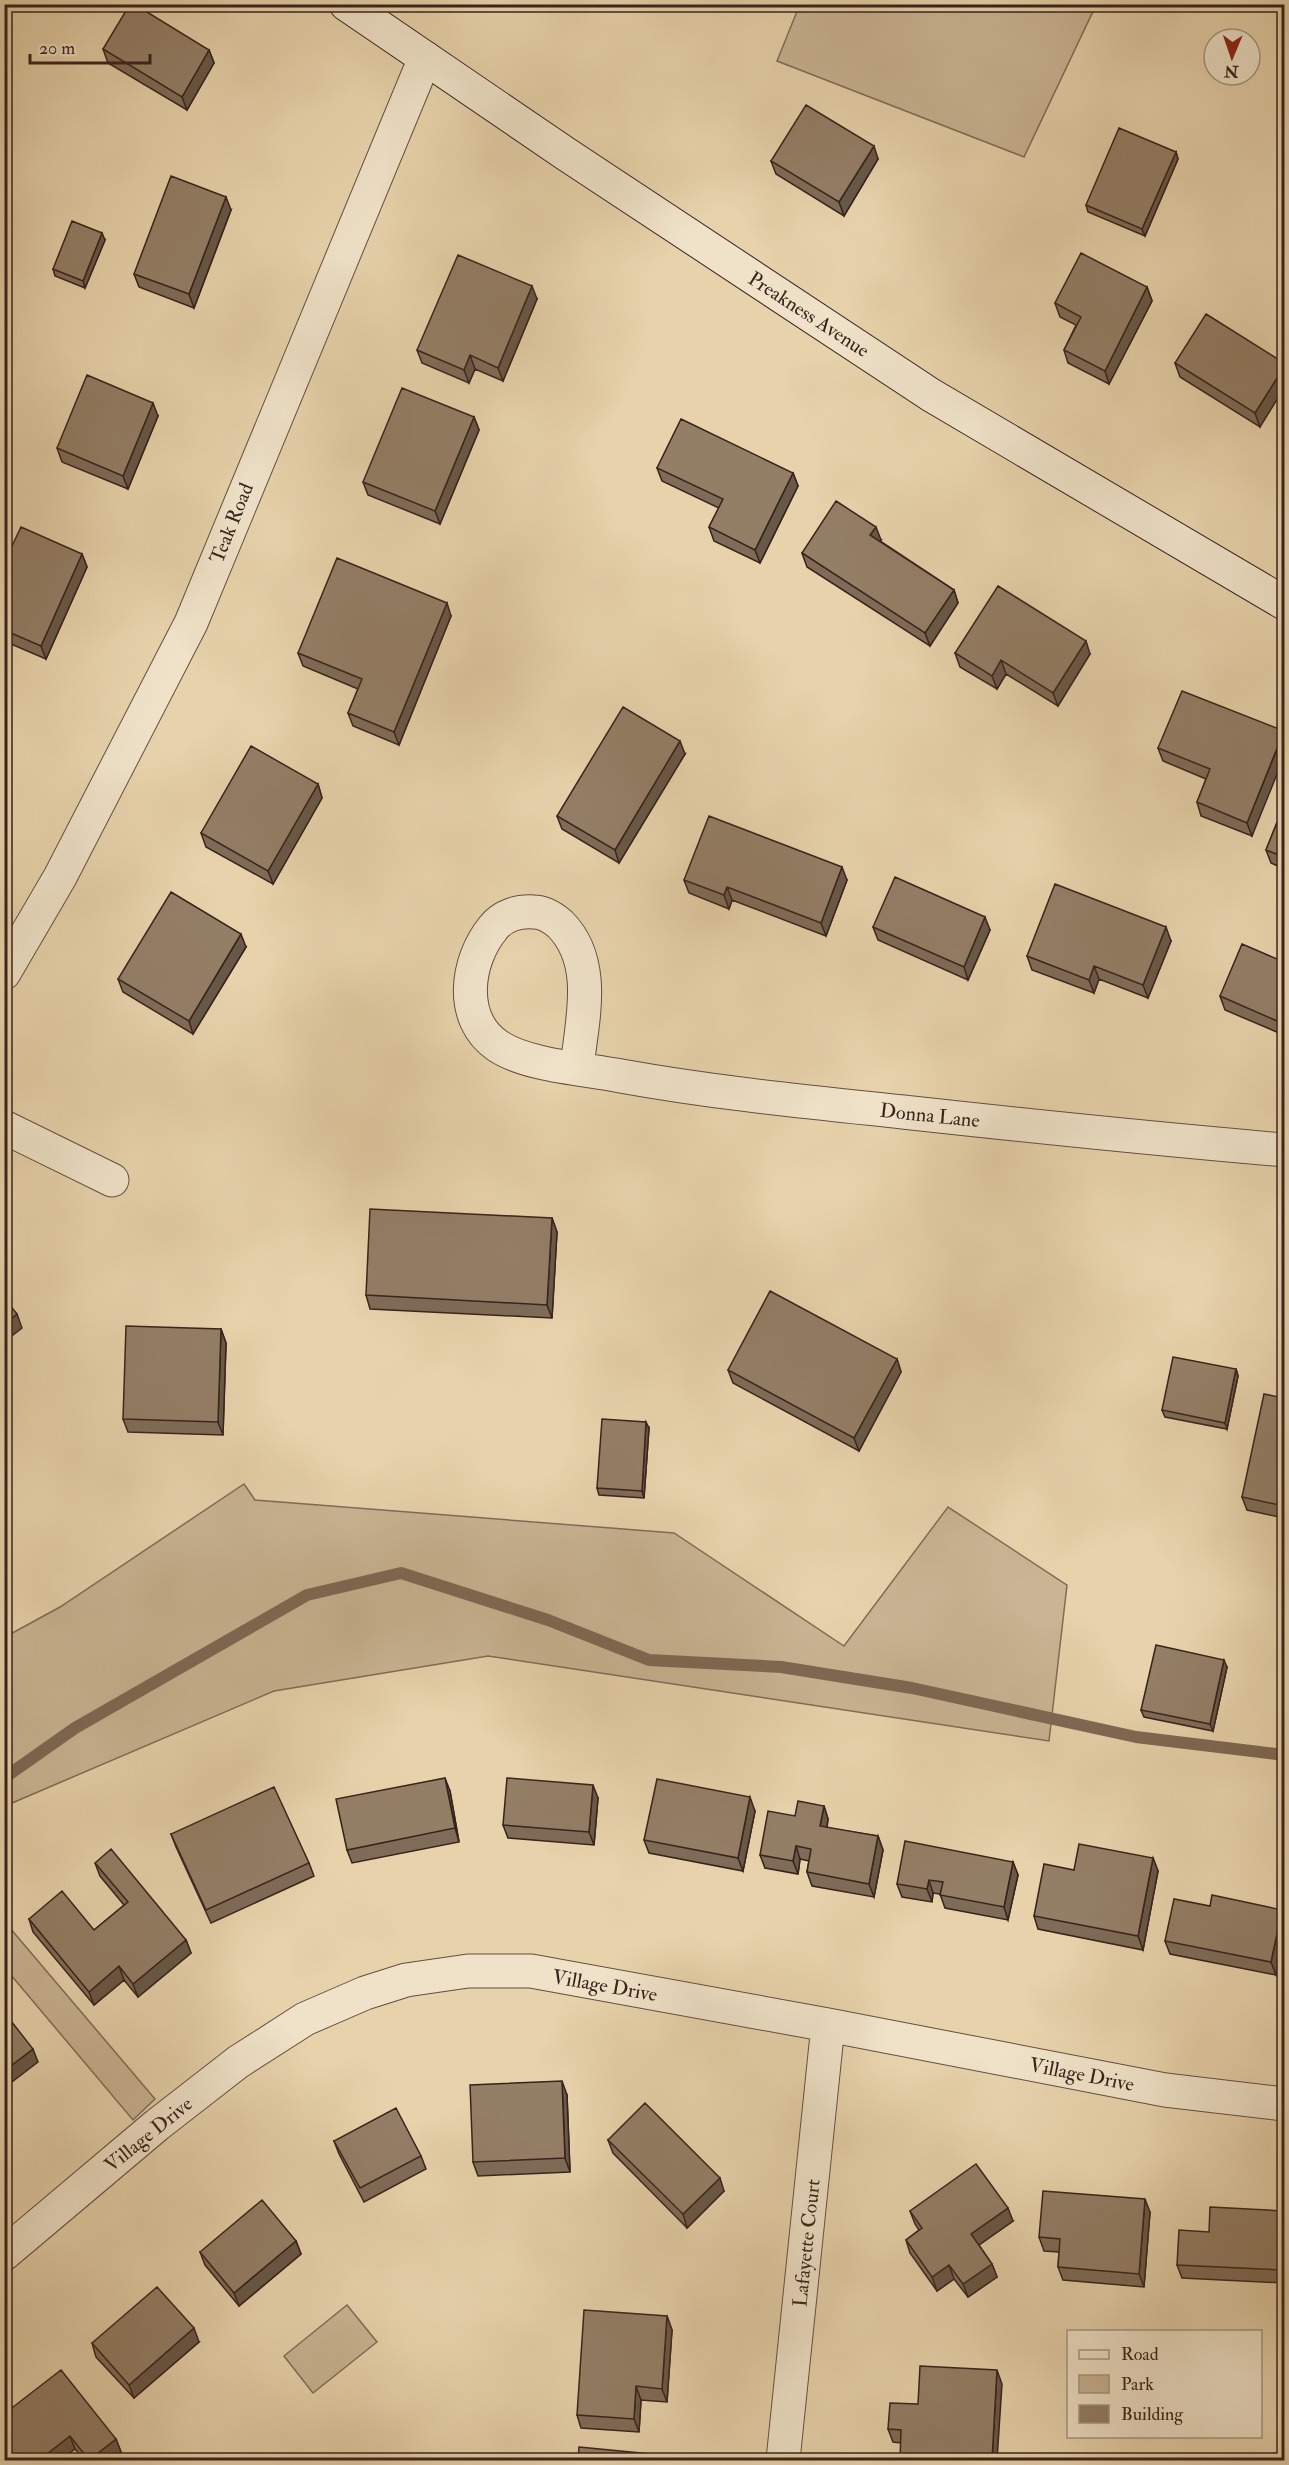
<svg xmlns="http://www.w3.org/2000/svg" width="1289" height="2465" viewBox="0 0 1289 2465" font-family="'IM FELL Double Pica',serif">
<style>
.green{fill:#c9b493;stroke:#806c58;stroke-width:1.5}
.lines{fill:none;stroke-linecap:round;stroke-linejoin:round}
.stream{stroke:#7e6854;stroke-width:12}
.street-casing{stroke:#644f40;stroke-width:35}
.secondary-casing{stroke:#38231c;stroke-width:35}
.street{stroke:#efe2c8;stroke-width:33}
.secondary{stroke:#efe2c8;stroke-width:33}
.wall{fill:#7e6c58;stroke:#38231c;stroke-width:1.5}
.shaded-wall{fill:#675847;stroke:#38231c;stroke-width:1.5}
.building{fill:#937e66;stroke:#38231c;stroke-width:1.5}
.labels{text-anchor:middle;stroke-width:4.5;stroke-linejoin:round;paint-order:stroke}
.street-label{font-size:20px;fill:#38231c;stroke:#efe2c8}
</style>
<rect width="100%" height="100%" fill="#e7d2ab"/>
<filter id="stains"><feTurbulence type="fractalNoise" baseFrequency=".00333" numOctaves="4"/><feColorMatrix values="0 0 0 0 .2 0 0 0 0 .09 0 0 0 0 .02 0 0 0 .5 -.17"/></filter>
<radialGradient id="worn" r=".72"><stop offset=".6" stop-color="#630" stop-opacity="0"/><stop offset="1" stop-color="#630" stop-opacity=".3"/></radialGradient>
<path class="green" d="M800,4H1096V5L1024,157L777,61Z
M244,1484L255,1500L674,1533L844,1646L948,1507L1067,1585L1049,1741L488,1656L274,1691L5,1806V1637L60,1607Z
M4,1921L155,2099L133,2120L5,1968Z
M347,2305L377,2342L313,2393L284,2356Z"/>
<g class="lines">
<path class="stream" d="M4,1778L75,1728L307,1595L401,1573L548,1620L649,1660L781,1667L912,1688L1136,1737L1284,1755"/>
<defs>
<path id="street" d="M4,973L60,877L191,623L425,58
M577,1068V1067C582,1020 598,962 560,924C553,918 544,912 534,912C519,911 503,915 493,928C466,961 458,1019 498,1046C528,1066 586,1069 621,1076C715,1093 809,1102 903,1112C1030,1126 1157,1139 1284,1150
M4,1127L112,1180
M4,2254L157,2125L238,2062L305,2019L365,1993L406,1980L468,1971H531L828,2025L1165,2090L1284,2104
M783,2460L828,2025"/>
<path id="secondary" d="M346,4L566,154L931,395L1284,603"/>
</defs>
<use href="#street" class="street-casing"/>
<use href="#secondary" class="secondary-casing"/>
<use href="#street" class="street"/>
<use href="#secondary" class="secondary"/>
</g>
<path class="wall" d="M103,49L209,50L214,63L187,110L108,63Z
M1176,152L1178,159L1145,236L1088,212L1086,205Z
M878,159L844,216L776,174L771,161Z
M231,210L194,308L139,287L134,274Z
M105,240L85,288L55,276L53,269Z
M1147,287L1152,301L1109,384L1068,363L1064,350L1076,325L1060,317L1055,303Z
M537,299L503,381L475,369L469,383L422,363L417,350Z
M1175,363H1284L1260,427L1180,377Z
M158,416L128,489L62,462L57,448Z
M474,417L479,430L440,524L368,495L363,482Z
M657,468L793,473L798,486L760,563L714,541L709,527L719,508L662,481Z
M881,540L880,541L954,590L958,603L930,646L807,567L802,553Z
M82,554L87,567L46,659L4,641V563Z
M451,616L399,745L353,726L348,713L358,689L303,666L298,653Z
M955,653L1090,654L1058,706L1006,674L997,689L960,667Z
M1284,731L1252,836L1201,816L1197,802L1206,779L1163,761L1158,748Z
M685,754L619,863L562,829L557,816Z
M318,784L322,798L273,884L206,847L201,833Z
M1284,805V869L1271,863L1266,850Z
M684,880H847L826,936L732,900L729,909L689,893Z
M873,927L990,930L968,980L878,940Z
M1171,941L1148,998L1099,979L1094,993L1032,970L1027,956Z
M246,947L193,1034L123,992L118,979Z
M1284,962V1035L1225,1010L1220,996Z
M552,1218L557,1232L552,1318L370,1309L366,1295Z
M221,1329L226,1343L223,1435L128,1432L123,1419Z
M897,1359L901,1372L859,1451L733,1383L728,1370Z
M1236,1369L1238,1376L1227,1429L1165,1417L1162,1410Z
M1284,1398V1518L1247,1510L1242,1497Z
M649,1428L644,1498L599,1495L597,1488Z
M1227,1667L1213,1731L1144,1717L1141,1710Z
M450,1791L459,1842L352,1863L347,1850Z
M598,1798L594,1845L508,1838L503,1825Z
M824,1806L828,1819L827,1828L878,1836L883,1850L874,1897L812,1886L807,1872L809,1861L800,1859L798,1874L765,1868L760,1855L795,1816Z
M755,1811L743,1871L649,1853L644,1840Z
M171,1834L309,1863L314,1876L211,1923L176,1847Z
M1153,1858L1158,1871L1143,1950L1038,1929L1034,1916L1074,1870Z
M1013,1862L1018,1875L1008,1920L945,1908L940,1894L933,1893L932,1902L902,1897L897,1884Z
M95,1863L186,1940L191,1953L138,1997L124,1980L94,2005L33,1932L29,1919L94,1930L124,1905L100,1876Z
M1210,1906L1284,1917L1276,1975L1170,1954L1165,1941Z
M567,2095L570,2172L478,2176L473,2162Z
M608,2140L724,2191L687,2228L613,2153Z
M334,2141L421,2156L426,2169L364,2202L339,2154Z
M910,2211L1013,2221L979,2245L992,2264L997,2277L968,2297L954,2279L937,2291L910,2253L906,2240L919,2230L915,2224Z
M1284,2211V2283L1182,2278L1177,2265L1209,2232Z
M1150,2212L1144,2287L1063,2280L1058,2267L1059,2252L1044,2251L1039,2237Z
M296,2241L301,2254L239,2306L205,2265L200,2252Z
M667,2316L672,2330L667,2402L641,2400L639,2432L581,2428L577,2415Z
M199,2342L134,2398L96,2357L92,2343Z
M1002,2384L901,2443L893,2442L888,2429L918,2404Z
M4,2414L116,2439L121,2452L110,2460H84L75,2449L60,2460H6L4,2458Z"/>
<path class="shaded-wall" d="M209,50L214,63L187,110L182,97Z
M874,146L878,159L844,216L839,202Z
M1176,152L1178,159L1145,236L1142,229Z
M226,197L231,210L194,308L189,294Z
M102,233L105,240L85,288L83,281Z
M532,286L537,299L503,381L498,368Z
M1147,287L1152,301L1109,384L1105,371Z
M470,355L475,369L469,383L464,370Z
M1284,367V388L1260,427L1255,413Z
M153,403L158,416L128,489L123,476Z
M474,417L479,430L440,524L435,511Z
M793,473L798,486L760,563L755,550Z
M876,527L881,540L875,548L870,535Z
M82,554L87,567L46,659L41,646Z
M954,590L958,603L930,646L925,633Z
M447,603L451,616L399,745L394,732Z
M1086,641L1090,654L1058,706L1053,693Z
M1001,660L1006,674L997,689L992,676Z
M1284,732V757L1252,836L1247,823Z
M680,741L685,754L619,863L615,850Z
M318,784L322,798L273,884L268,871Z
M842,867L847,880L826,936L821,923Z
M727,887L732,900L729,909L724,895Z
M985,917L990,930L968,980L964,967Z
M1166,927L1171,941L1148,998L1143,985Z
M241,934L246,947L193,1034L189,1021Z
M1094,966L1099,979L1094,993L1089,980Z
M552,1218L557,1232L552,1318L547,1305Z
M17,1314L22,1328L4,1342V1325Z
M221,1329L226,1343L223,1435L218,1422Z
M897,1359L901,1372L859,1451L854,1438Z
M1236,1369L1238,1376L1227,1429L1225,1423Z
M646,1422L649,1428L644,1498L642,1491Z
M1224,1660L1227,1667L1213,1731L1210,1724Z
M445,1778L450,1791L459,1842L455,1828Z
M593,1785L598,1798L594,1845L589,1832Z
M750,1797L755,1811L743,1871L738,1858Z
M824,1806L828,1819L825,1840L820,1826Z
M878,1836L883,1850L874,1897L869,1884Z
M796,1846L800,1859L798,1874L793,1861Z
M1153,1858L1158,1871L1143,1950L1138,1936Z
M1013,1862L1018,1875L1008,1920L1004,1907Z
M929,1880L933,1893L932,1902L927,1889Z
M1282,1910L1284,1917V1933L1276,1975L1271,1962Z
M186,1940L191,1953L138,1997L133,1984Z
M119,1966L124,1980L94,2005L89,1992Z
M33,2049L38,2062L4,2088V2071Z
M562,2081L567,2095L570,2172L565,2158Z
M720,2178L724,2191L687,2228L683,2214Z
M1145,2199L1150,2212L1144,2287L1139,2274Z
M1008,2208L1013,2221L976,2247L971,2234Z
M296,2241L301,2254L239,2306L234,2293Z
M992,2264L997,2277L968,2297L963,2284Z
M949,2265L954,2279L937,2291L932,2277Z
M667,2316L672,2330L667,2402L662,2389Z
M194,2328L199,2342L134,2398L129,2385Z
M997,2370L1002,2384L997,2460H992Z
M636,2386L641,2400L639,2432L634,2419Z
M70,2436L75,2449L60,2460H39Z
M116,2439L121,2452L110,2460H89Z"/>
<path class="building" d="M130,4H134L209,50L182,97L103,49Z
M806,105L874,146L839,202L771,161Z
M1119,128L1176,152L1142,229L1086,205Z
M171,176L226,197L189,294L134,274Z
M72,221L102,233L83,281L53,269Z
M1081,253L1147,287L1105,371L1064,350L1081,317L1055,303Z
M458,255L532,286L498,368L470,355L464,370L417,350Z
M1206,314L1284,363V367L1255,413L1175,363Z
M87,375L153,403L123,476L57,448Z
M402,388L474,417L435,511L363,482Z
M681,419L793,473L755,550L709,527L723,499L657,468Z
M836,501L876,527L870,535L954,590L925,633L802,553Z
M21,527L82,554L41,646L4,630V563Z
M337,558L447,603L394,732L348,713L362,679L298,653Z
M998,586L1086,641L1053,693L1001,660L992,676L955,653Z
M1182,691L1284,731L1247,823L1197,802L1210,769L1158,748Z
M623,707L680,741L615,850L557,816Z
M251,746L318,784L268,871L201,833Z
M1284,805V857L1266,850Z
M709,816L842,867L821,923L727,887L724,895L684,880Z
M895,877L985,917L964,967L873,927Z
M1055,884L1166,927L1143,985L1094,966L1089,980L1027,956Z
M171,892L241,934L189,1021L118,979Z
M1242,944L1284,962V1024L1220,996Z
M370,1209L552,1218L547,1305L366,1295Z
M770,1291L897,1359L854,1438L728,1370Z
M4,1298L17,1314L4,1325Z
M126,1326L221,1329L218,1422L123,1419Z
M1173,1357L1236,1369L1225,1423L1162,1410Z
M1264,1394L1284,1398V1506L1242,1497Z
M602,1419L646,1422L642,1491L597,1488Z
M1156,1645L1224,1660L1210,1724L1141,1710Z
M445,1778L455,1828L347,1850L336,1799Z
M507,1778L593,1785L589,1832L503,1825Z
M657,1779L750,1797L738,1858L644,1840Z
M274,1787L309,1863L206,1910L171,1834Z
M798,1801L824,1806L820,1826L878,1836L869,1884L807,1872L811,1849L796,1846L793,1861L760,1855L768,1811L795,1816Z
M905,1841L1013,1862L1004,1907L940,1895L943,1882L929,1880L927,1889L897,1884Z
M1079,1844L1153,1858L1138,1936L1034,1916L1044,1864L1074,1870Z
M111,1849L186,1940L133,1984L119,1966L89,1992L29,1919L62,1891L94,1930L128,1902L95,1863Z
M1212,1895L1282,1910L1271,1962L1165,1941L1174,1899L1210,1906Z
M4,2012L33,2049L4,2071Z
M562,2081L565,2158L473,2162L470,2085Z
M645,2103L720,2178L683,2214L608,2140Z
M396,2108L421,2156L360,2188L334,2141Z
M976,2164L1008,2208L971,2234L992,2264L963,2284L949,2265L932,2277L906,2240L922,2228L910,2211Z
M1043,2191L1145,2199L1139,2274L1058,2267L1060,2239L1039,2237Z
M262,2200L296,2241L234,2293L200,2252Z
M1210,2207L1284,2211V2248L1283,2270L1177,2265L1179,2230L1209,2232Z
M157,2287L194,2328L129,2385L92,2343Z
M584,2310L667,2316L662,2389L636,2386L634,2419L577,2415Z
M920,2366L997,2370L992,2460H900L901,2430L888,2429L890,2403L918,2404Z
M61,2370L116,2439L89,2460L70,2436L39,2460H12L4,2451V2414Z
M579,2447L651,2454L650,2460H578Z"/>
<g class="labels">
<g class="street-label">
<text transform="translate(809 314) rotate(33)" y="7">Preakness Avenue</text>
<text transform="translate(231 523) rotate(-68)" y="7">Teak Road</text>
<text transform="translate(930 1115) rotate(6)" y="7">Donna Lane</text>
<text transform="translate(605 1985) rotate(10)" y="7">Village Drive</text>
<text transform="translate(1082 2074) rotate(11)" y="7">Village Drive</text>
<text transform="translate(148 2134) rotate(-39)" y="7">Village Drive</text>
<text transform="translate(806 2243) rotate(-84)" y="7">Lafayette Court</text>
</g>
</g>
<rect width="1289" height="2465" fill="none" stroke="#e7d2ab" stroke-width="24"/>
<rect x="6" y="6" width="1277" height="2453" fill="none" stroke="#38231c" stroke-width="3"/>
<rect x="12" y="12" width="1265" height="2441" fill="none" stroke="#38231c" stroke-width="1.5"/>
<rect x="1067" y="2330" width="195" height="108" fill="#efe2c8" stroke="#a69683" stroke-width="1.5"/>
<rect x="1079" y="2350" width="30" height="9" fill="#efe2c8" stroke="#a69683" stroke-width="1.5"/>
<text x="1121" y="2360" font-size="18" fill="#38231c">Road</text>
<rect x="1079" y="2375" width="30" height="18" fill="#c9b493" stroke="#a69683" stroke-width="1.5"/>
<text x="1121" y="2390" font-size="18" fill="#38231c">Park</text>
<rect x="1079" y="2405" width="30" height="18" fill="#937e66" stroke="#a69683" stroke-width="1.5"/>
<text x="1121" y="2420" font-size="18" fill="#38231c">Building</text>
<g transform="translate(1232 57) rotate(182)"><circle r="28" fill="#efe2c8" stroke="#a69683" stroke-width="1.5"/>
<path d="M0-4.5L10 22L0 15L-10 22Z" fill="#8f2418"/>
<text y="-9" font-size="16" font-weight="bold" text-anchor="middle" fill="#38231c">N</text>
</g>
<path d="M30 54v9h120v-9" fill="none" stroke="#38231c" stroke-width="3"/>
<text x="39" y="54" font-size="18" fill="#38231c" stroke="#efe2c8" stroke-width="4.5" paint-order="stroke">20 m</text>
<rect width="100%" height="100%" filter="url(#stains)"/>
<rect width="100%" height="100%" fill="url(#worn)"/>
</svg>
